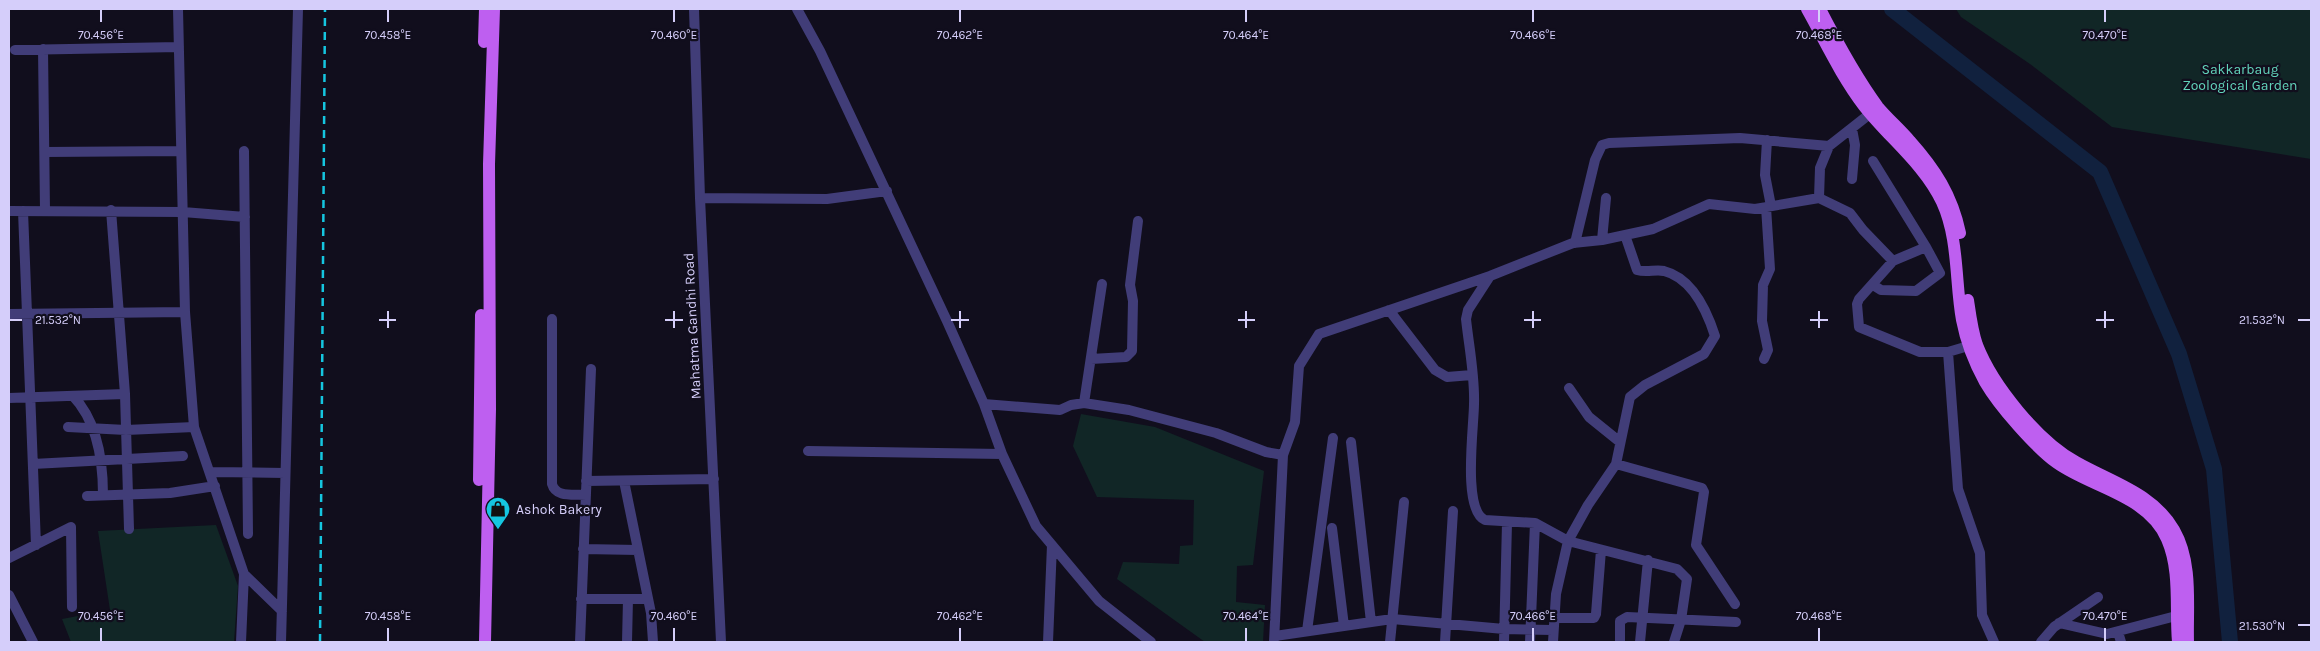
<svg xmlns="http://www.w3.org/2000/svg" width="2320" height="651" viewBox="0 0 2320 651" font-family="Karla,sans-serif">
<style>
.green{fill:#112626}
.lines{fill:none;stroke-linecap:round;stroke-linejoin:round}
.river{stroke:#11213e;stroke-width:16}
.minor{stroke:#413d78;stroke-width:10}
.major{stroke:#be5ff0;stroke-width:12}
.rail{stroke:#15c6e0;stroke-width:2.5;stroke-dasharray:8 6;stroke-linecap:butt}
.ticks{fill:none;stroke:#d5cefa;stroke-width:2}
.labels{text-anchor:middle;stroke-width:4.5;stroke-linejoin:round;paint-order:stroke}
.park-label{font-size:14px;fill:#62d3ba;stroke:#110e1d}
.street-label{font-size:14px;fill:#d5cefa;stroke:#110e1d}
.poi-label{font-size:14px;fill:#d5cefa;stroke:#110e1d;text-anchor:start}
.ticks-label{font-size:12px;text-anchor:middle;fill:#d5cefa;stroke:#110e1d;stroke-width:4.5;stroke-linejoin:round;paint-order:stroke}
</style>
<rect width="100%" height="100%" fill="#110e1d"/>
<path class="green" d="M1956,9H2311V159L2112,127L2030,64L1961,17Z
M1081,414L1155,427L1264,471L1253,565L1237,566L1236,602L1265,605L1263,642H1205L1117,579L1123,562L1179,564L1180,546L1193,545L1194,500L1097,497L1073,446Z
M216,525L238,586L234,642H71L62,619L110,610L98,531Z"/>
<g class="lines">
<path class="river" d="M1892,9L2100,172L2179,354L2214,469L2230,642"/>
<path class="minor" d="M178,9L185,312L194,427L244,574L282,611
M694,9L700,198L721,642
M797,9L820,51L947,321L984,404L1002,454L1036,526L1099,601L1151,642
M43,49L45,211
M15,50L179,47
M1767,140L1765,175L1771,206
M244,151L248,534
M45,152L181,151
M1873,161L1926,247L1940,273L1916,291L1881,290L1873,285
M1852,179L1855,145L1852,129
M700,198L827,199L887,191
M1819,198L1850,213L1863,230L1893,261L1926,247
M111,210L125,394L129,529
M9,211L183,212L245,217
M23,211L36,545
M1602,240L1606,198
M1575,243L1595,160L1602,145L1609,143L1740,138L1829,146L1876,109
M1893,261L1859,299L1857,304L1859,327L1920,352H1948L1975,344
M1490,276L1468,310L1466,319C1469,347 1475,376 1474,404C1474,426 1462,510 1485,520L1535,523L1568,541L1677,569L1687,579L1681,620L1674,642
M1389,310L1435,370L1447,377L1472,375
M9,314L185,312
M552,319V484C556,498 573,494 586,495
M1948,352L1958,489L1980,553L1982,615L1994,642
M1091,359L1126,357L1132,351L1133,301L1130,285L1138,221
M1764,359L1768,350L1762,321L1763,285L1770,269L1766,207
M1569,388L1589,417L1620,442
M73,396C98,422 103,461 103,495
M9,398L125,394
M1084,403L1102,284
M984,404L1060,410L1071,405L1084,403L1129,410L1216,433L1266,452L1283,455
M68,427L126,430L194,427
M1351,442L1371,622
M808,451L1002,454
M33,464L183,456
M1616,464L1702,488L1704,492L1696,545L1735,604
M210,472L285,473
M586,481L714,479
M624,481L651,613L653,642
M87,496L170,493L215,486
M1332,528L1344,626
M583,549L638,550
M9,558L71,527L72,607
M9,595L33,642
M581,599H648
M1554,618H1594L1596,614L1601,550
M2059,623L2107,634L2176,616
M1307,631L1333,438
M2118,632L2121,642
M1275,636L1392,619L1504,629L1553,630
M241,642L244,574
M281,642L298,9
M580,642L591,369
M627,642L628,599
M1048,642L1052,545
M1274,642L1283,455L1295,422L1299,366L1319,334L1490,276L1573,243L1602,240L1653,229L1709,204L1755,209L1819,198L1820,168L1829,146
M1390,642L1404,502
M1445,642L1453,511
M1504,642L1507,523
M1530,642L1535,523
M1553,642L1556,594L1568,541L1588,505L1616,464L1630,397L1645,385L1704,354L1715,336C1707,311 1692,278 1664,271C1655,269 1647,273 1637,270L1625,235
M1620,642V621L1627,617L1736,622
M1640,642L1648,560
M2041,642L2054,627L2098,597"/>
<path class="major" d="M1807,9C1825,41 1841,76 1864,106C1889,138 1924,164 1942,202C1959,239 1955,281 1962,320C1966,341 1975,364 1985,382C1999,406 2035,447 2057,463C2092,488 2148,495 2167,539C2181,571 2175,608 2178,642
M1820,9C1837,42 1856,77 1878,107C1888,119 1900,129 1910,141C1935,169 1952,195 1960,233
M484,42L485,9
M1968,300C1970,314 1972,331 1977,345C1993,386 2038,441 2076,462C2111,482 2153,493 2174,530C2193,563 2187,606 2188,642
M479,480L481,315
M485,642L490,409L489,164L494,9"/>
<path class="rail" d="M320,642L325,9"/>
</g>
<path class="ticks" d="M101,10V22M388,10V22M674,10V22M960,10V22M1246,10V22M1533,10V22M1819,10V22M2105,10V22M388,311V328M674,311V328M960,311V328M1246,311V328M1533,311V328M1819,311V328M2105,311V328M10,320H22M379,320H396M665,320H683M951,320H969M1238,320H1255M1524,320H1541M1810,320H1828M2096,320H2114M2298,320H2310M2298,625H2310M101,628V641M388,628V641M674,628V641M960,628V641M1246,628V641M1533,628V641M1819,628V641M2105,628V641"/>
<defs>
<symbol id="shop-pin" viewBox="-11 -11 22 30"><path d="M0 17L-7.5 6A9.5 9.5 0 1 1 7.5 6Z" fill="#15c6e0" stroke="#110e1d"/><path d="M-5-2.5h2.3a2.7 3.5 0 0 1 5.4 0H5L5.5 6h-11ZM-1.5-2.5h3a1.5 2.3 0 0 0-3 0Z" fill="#111"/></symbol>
</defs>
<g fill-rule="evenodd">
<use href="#shop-pin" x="484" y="495" width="28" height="38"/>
</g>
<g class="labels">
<g class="park-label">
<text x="2240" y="74">Sakkarbaug<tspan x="2240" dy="16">Zoological Garden</tspan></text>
</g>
<g class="street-label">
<text transform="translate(692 326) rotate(-93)" y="5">Mahatma Gandhi Road</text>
</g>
<g class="poi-label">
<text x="516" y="514">Ashok Bakery</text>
</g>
</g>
<g class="ticks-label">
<text x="101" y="39">70.456°E</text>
<text x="388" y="39">70.458°E</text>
<text x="674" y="39">70.460°E</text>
<text x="960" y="39">70.462°E</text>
<text x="1246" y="39">70.464°E</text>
<text x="1533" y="39">70.466°E</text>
<text x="1819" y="39">70.468°E</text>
<text x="2105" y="39">70.470°E</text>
<text x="58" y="324">21.532°N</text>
<text x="2262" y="324">21.532°N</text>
<text x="101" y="620">70.456°E</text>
<text x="388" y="620">70.458°E</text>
<text x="674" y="620">70.460°E</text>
<text x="960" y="620">70.462°E</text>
<text x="1246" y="620">70.464°E</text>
<text x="1533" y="620">70.466°E</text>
<text x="1819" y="620">70.468°E</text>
<text x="2105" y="620">70.470°E</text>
<text x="2262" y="630">21.530°N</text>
</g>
<rect width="2320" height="651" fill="none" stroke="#d5cefa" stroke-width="20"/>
</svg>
